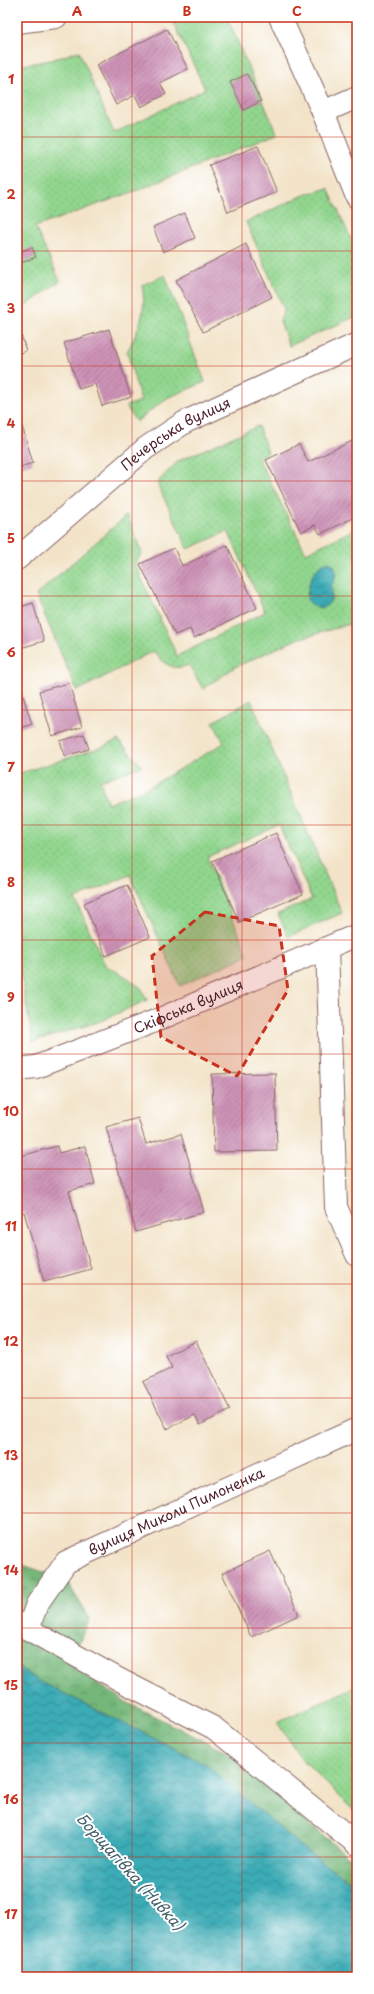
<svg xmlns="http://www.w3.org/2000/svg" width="374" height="1994" viewBox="0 0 374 1994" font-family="'Playpen Sans',sans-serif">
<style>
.grass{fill:url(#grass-dots);stroke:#6e7a5c}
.forest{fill:url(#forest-crowns);stroke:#5f6b52}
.water{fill:url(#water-waves);stroke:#426570}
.building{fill:url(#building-hatch)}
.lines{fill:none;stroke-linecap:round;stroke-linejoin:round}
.minor-casing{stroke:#856462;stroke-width:24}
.minor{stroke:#fff;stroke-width:22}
.marked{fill:#c8321e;fill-opacity:0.2;stroke:#c8321e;stroke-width:3;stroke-dasharray:8 5;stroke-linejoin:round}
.grid{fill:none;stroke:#c8321e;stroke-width:1;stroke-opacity:0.55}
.labels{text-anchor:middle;stroke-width:4;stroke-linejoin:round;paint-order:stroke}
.street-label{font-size:14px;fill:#4a1f2b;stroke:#fff}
.water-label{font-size:15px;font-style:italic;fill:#435e69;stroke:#fff}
.neatline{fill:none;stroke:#c8321e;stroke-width:1.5}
.grid-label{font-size:13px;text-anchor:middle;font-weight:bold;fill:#c8321e}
</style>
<defs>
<pattern id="grass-dots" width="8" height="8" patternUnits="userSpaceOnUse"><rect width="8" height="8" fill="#91d68e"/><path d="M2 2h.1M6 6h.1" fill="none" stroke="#7fb77b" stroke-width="1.8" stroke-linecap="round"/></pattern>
<pattern id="forest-crowns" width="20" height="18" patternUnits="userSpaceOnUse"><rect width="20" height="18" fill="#74b779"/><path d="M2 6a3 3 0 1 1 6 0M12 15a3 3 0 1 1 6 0" fill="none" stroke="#619463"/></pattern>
<pattern id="water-waves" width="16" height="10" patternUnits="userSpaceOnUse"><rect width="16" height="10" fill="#3aabb5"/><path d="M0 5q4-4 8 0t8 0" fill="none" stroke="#338b93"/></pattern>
<pattern id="building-hatch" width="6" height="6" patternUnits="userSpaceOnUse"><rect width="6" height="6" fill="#cd93b7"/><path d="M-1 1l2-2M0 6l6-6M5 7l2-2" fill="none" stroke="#a87795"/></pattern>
</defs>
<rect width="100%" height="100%" fill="#fff"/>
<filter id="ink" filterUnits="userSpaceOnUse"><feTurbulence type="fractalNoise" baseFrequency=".025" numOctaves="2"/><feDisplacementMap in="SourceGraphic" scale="8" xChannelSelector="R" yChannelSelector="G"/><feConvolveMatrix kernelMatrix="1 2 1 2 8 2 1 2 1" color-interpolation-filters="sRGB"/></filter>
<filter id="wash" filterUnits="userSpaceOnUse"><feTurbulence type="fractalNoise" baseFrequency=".012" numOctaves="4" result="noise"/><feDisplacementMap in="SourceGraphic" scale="16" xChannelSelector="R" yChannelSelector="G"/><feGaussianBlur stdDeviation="0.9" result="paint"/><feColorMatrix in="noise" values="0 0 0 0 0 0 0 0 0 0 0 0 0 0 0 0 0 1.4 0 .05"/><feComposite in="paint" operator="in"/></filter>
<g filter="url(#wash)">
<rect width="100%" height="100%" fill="#f3e4c9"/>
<path class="grass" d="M171,17H227L277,134L138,190L35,227L60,281L17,312V66L51,60L79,51L114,133L205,89Z
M328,188L357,252V316L289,346L280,321L284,309L246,222L304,195Z
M165,275L205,382L167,398L136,422L126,406L141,401L127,352C139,329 147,312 142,285Z
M258,426L268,452L258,458L306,553L357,528V622L295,640L235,667L203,689L189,665C172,672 164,663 153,651L77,691L36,595L127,515L142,553L135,564L177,656L265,612L228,531L188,549L157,483L178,461Z
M251,700L342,913L288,937L278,914L312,899L279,825L207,857L248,955L180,986L130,875L75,899L105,965L128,978L141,988L147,1000L101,1021L33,1042L17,955V774L100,748L118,740L142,766L100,781L108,804L151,786L224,743L213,722Z
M357,1686V1814L301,1758L277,1722Z"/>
<path class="forest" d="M17,1563L66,1580L90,1619L69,1664L126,1702L222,1750L357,1864V1887L307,1851L17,1667Z"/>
<path class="water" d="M328,562L334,565C337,574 336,578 331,586C336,606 319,616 307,599C308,583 312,568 328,562Z
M17,1667L39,1681L204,1763L307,1851L357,1887V1977H17Z"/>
<g id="blocks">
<path class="building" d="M167,29L188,69L160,83L166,94L141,107L135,95L116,105L96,65Z
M247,74L261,101L244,110L230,82Z
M258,146L277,192L228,212L209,165Z
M185,213L195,238L163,252L153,227Z
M246,244L272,297L203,332L176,280Z
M32,247L36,257L18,264L17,253Z
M17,321L26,351L17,354Z
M109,329L131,397L102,406L95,384L79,389L64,343Z
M22,426L33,463L17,468V427Z
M352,441L357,451V516L320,534L315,525L301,532L266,460L299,444L308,462Z
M17,484L20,493L17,494Z
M227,545L257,608L194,638L190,629L175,635L140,564L174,548L182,566Z
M33,603L44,641L17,649V608Z
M17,677L32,724L17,729Z
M69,683L82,727L52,736L39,691Z
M84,734L89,749L65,756L60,741Z
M276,833L303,894L239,922L212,861Z
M127,885L150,937L106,956L84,903Z
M275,1073L277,1151L214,1152L212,1074Z
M138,1118L146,1144L181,1134L204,1212L136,1232L106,1127Z
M57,1146L59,1153L85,1146L95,1184L69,1191L91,1269L44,1282L24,1212L17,1214V1175L19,1174L17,1157Z
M196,1341L230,1410L200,1425L195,1415L167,1429L143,1382L172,1368L166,1356Z
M270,1551L299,1615L251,1637L222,1573Z"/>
</g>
</g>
<g filter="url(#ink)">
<use href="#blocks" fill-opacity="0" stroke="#856462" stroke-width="1"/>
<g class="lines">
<defs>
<g id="minor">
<path d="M280,17L323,112L357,197"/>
<path d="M17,22L56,17"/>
<path d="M323,112L357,97"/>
<path id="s1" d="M17,559L146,448L185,422L357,344"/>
<path d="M327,948L336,1207L357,1255"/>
<path id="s2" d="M17,1069L36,1067L155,1021L357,935"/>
<path d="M17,1623L120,1680L214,1728L357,1844"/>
<path id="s3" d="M28,1629L37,1604L66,1562L357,1429"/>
</g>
</defs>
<use href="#minor" class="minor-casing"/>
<use href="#minor" class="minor"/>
</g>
</g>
<path class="marked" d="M205,912L279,926L288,990L237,1076L161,1037L152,956Z"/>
<path class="grid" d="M132,17V1977M242,17V1977M17,137H357M17,251H357M17,366H357M17,481H357M17,596H357M17,710H357M17,825H357M17,940H357M17,1054H357M17,1169H357M17,1284H357M17,1398H357M17,1513H357M17,1628H357M17,1743H357M17,1857H357"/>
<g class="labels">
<g class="street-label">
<text dy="5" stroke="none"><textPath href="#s1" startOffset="203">Печерська вулиця</textPath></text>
<text dy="5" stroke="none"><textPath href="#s2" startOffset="183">Скіфська вулиця</textPath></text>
<text dy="5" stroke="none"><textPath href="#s3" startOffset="199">вулиця Миколи Пимоненка</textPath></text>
</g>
<g class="water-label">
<text transform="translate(130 1872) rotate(48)" y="5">Борщагівка (Нивка)</text>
</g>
</g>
<rect width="374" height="1994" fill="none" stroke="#fff" stroke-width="44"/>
<rect x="22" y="22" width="330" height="1950" class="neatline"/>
<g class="grid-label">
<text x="77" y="16">A</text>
<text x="187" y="16">B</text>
<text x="297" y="16">C</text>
<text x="11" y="84">1</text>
<text x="11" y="199">2</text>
<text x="11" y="313">3</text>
<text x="11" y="428">4</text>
<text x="11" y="543">5</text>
<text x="11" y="657">6</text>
<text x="11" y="772">7</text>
<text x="11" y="887">8</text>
<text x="11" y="1002">9</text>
<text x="11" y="1116">10</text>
<text x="11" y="1231">11</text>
<text x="11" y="1346">12</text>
<text x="11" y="1460">13</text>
<text x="11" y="1575">14</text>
<text x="11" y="1690">15</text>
<text x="11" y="1804">16</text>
<text x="11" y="1919">17</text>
</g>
</svg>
